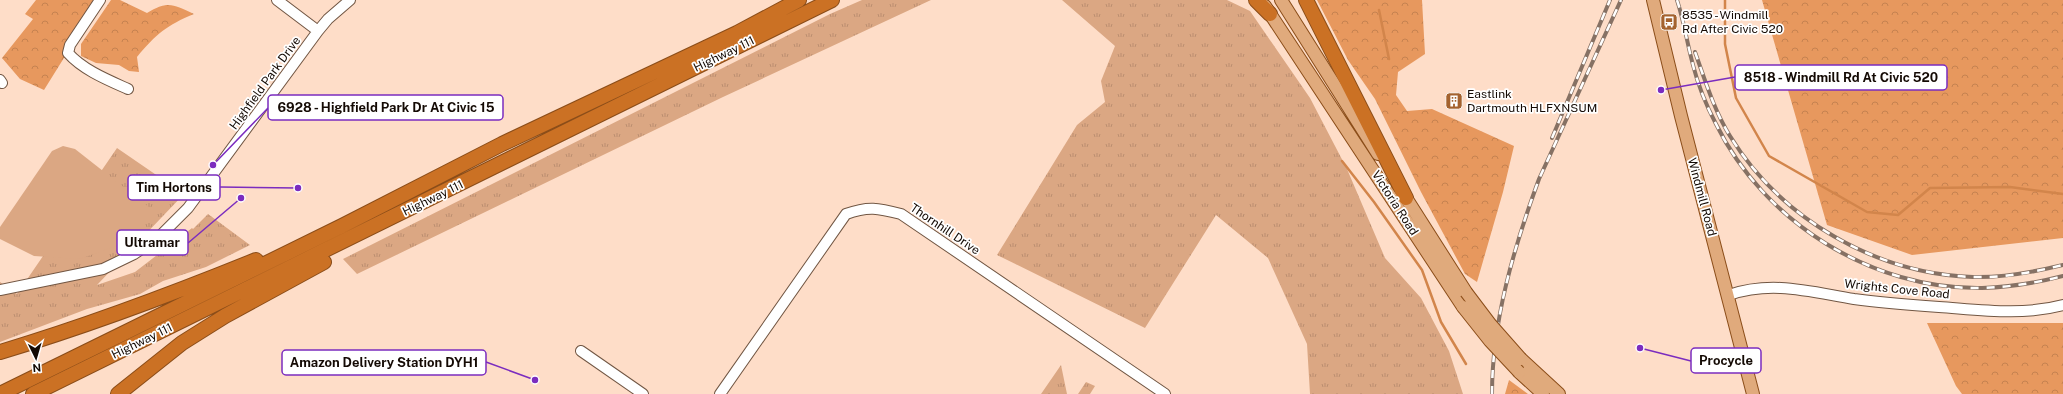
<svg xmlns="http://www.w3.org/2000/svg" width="2063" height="394" viewBox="0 0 2063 394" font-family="'Public Sans',sans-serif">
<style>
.grass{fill:url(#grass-tufts)}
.forest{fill:url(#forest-crowns)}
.pitch{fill:#dba783}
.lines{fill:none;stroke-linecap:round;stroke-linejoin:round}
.stream{stroke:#d2854b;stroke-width:2.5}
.minor-casing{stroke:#715643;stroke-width:12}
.major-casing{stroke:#8b4d19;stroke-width:14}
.highway-casing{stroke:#8b4d19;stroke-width:16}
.minor{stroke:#fff;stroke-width:10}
.major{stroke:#e0aa7c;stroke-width:12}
.highway{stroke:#cb7124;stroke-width:14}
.rail-casing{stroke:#867164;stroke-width:4}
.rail{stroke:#fff;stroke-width:2.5;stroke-dasharray:8;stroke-linecap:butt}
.major-bridge-casing{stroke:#8b4d19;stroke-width:14;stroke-linecap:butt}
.major-bridge{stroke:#e0aa7c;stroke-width:12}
.labels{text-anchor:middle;stroke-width:3.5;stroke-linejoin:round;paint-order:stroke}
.poi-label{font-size:12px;fill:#140a04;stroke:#fff;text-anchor:start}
.street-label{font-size:12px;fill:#140a04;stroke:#fff}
.leader{fill:none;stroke:#7b2cbf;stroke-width:1.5}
.callout-dot{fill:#7b2cbf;stroke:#fff;stroke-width:1.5}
.callout{fill:#fff;stroke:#7b2cbf;stroke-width:1.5}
.callout-label{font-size:13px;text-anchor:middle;font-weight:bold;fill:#140a04}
</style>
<defs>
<pattern id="grass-tufts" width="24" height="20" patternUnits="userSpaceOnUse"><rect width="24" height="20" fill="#dba783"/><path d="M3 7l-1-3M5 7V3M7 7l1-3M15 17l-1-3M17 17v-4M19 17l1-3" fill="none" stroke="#bb8e70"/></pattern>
<pattern id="forest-crowns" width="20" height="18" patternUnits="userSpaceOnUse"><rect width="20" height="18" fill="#e7985e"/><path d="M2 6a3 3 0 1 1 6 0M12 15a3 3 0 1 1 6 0" fill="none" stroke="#c58250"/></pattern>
</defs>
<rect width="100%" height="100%" fill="#feddc8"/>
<path class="grass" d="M862,0H931L723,97L357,274L343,259L830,14Z
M1062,0H1227L1250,11L1310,98L1347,169L1385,258L1421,298L1449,351L1463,394H1310L1307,344L1268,258L1216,215L1145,328L997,255L1077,125L1105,102L1101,81L1115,46Z
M117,148L184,194L97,285L135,272L192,228L193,229L208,214L250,245L206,267L163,281L140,294L87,309L0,342V282L17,294Z
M1061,365L1067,394H1041Z
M1086,382L1095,386L1090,394H1078Z"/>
<path class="forest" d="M36,0H100L44,90L20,79L2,58L33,19L25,14Z
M111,0H120L147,13C169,0 173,5 194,14C167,25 156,34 137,57L139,72L129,71L119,65L96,63L81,56V44Z
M1317,0H1422L1425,54L1398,72L1396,95L1407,111L1432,109L1514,146L1503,192L1477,282L1465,274L1421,192L1375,99L1348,60Z
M1762,0H2063V238L1912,255L1827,225Z
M1927,323H2063V394H1962L1956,386Z
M1509,380L1528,394H1505Z"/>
<path class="pitch" d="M63,146L75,149L154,211L121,244L80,259L34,256L0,239V227L52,151Z"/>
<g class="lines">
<path class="stream" d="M1725,0V44L1736,98L1769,156L1867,212L1898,215L1930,188L2010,187L2063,194
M1379,10L1389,59
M1342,161L1374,202L1422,270L1441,322L1466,364"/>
<defs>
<path id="minor" d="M100,0L70,45L68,53C83,70 108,80 128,89
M277,0L318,31
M0,80L2,83
M0,290L103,269L134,254L158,238L188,208L318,31L328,19L350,0
M1729,295C1772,280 1811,292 1854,299C1883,303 1911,305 1939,307C1981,310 2022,316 2063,305
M581,351L643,394
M720,394L846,214C868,206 878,208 901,214L1165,394"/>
<path id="major" d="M1281,0L1378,154
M1653,0L1681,116L1753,394
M1265,6L1463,307
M1401,190L1466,292
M1521,359L1559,394
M1519,372L1543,394"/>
<path id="highway" d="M1256,0L1270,14
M1306,0L1406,198
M0,352C87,326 172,294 256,260
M0,394L342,226L502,144L737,33L799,0
M33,394L832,0
M118,394L182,343L225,316L324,262"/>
</defs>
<use href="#minor" class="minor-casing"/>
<use href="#major" class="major-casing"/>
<use href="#highway" class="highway-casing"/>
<use href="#minor" class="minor"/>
<use href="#major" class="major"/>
<use href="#highway" class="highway"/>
<defs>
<path id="rail" d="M1677,0C1684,21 1687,43 1693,65C1698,85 1706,105 1716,124C1764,222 1872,290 1982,288C2010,287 2036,283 2063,276
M1695,52C1705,80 1714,110 1730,136C1781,219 1876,274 1973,277C2004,278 2034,272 2063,265
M1552,138L1610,0
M1492,394C1492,321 1514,247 1539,179L1621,0"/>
</defs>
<use href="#rail" class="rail-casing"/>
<use href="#rail" class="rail"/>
<defs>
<path id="major-bridge" d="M1466,292L1491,325L1521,359
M1463,307L1490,341L1519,372"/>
</defs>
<use href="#major-bridge" class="major-bridge-casing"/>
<use href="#major-bridge" class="major-bridge"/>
</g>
<defs>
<symbol id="bus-square" viewBox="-11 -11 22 22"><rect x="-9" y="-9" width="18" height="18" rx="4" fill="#a4622e" stroke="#fff"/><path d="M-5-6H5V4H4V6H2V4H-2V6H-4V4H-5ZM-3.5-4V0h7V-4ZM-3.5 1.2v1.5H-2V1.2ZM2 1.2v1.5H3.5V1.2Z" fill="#fff"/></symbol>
<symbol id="building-square" viewBox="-11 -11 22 22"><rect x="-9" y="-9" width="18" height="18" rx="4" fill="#a4622e" stroke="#fff"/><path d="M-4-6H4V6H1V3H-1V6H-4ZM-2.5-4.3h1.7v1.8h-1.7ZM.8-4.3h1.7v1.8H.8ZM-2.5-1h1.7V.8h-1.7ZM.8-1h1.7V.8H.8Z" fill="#fff"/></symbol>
</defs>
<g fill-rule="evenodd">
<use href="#bus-square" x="1659" y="12" width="20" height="20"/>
<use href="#building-square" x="1444" y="91" width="20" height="20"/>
</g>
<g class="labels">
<g class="poi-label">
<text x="1682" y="19">8535 - Windmill<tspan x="1682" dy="14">Rd After Civic 520</tspan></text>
<text x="1467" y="98">Eastlink<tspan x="1467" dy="14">Dartmouth HLFXNSUM</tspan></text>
</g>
<g class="street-label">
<text transform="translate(724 54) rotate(-26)" y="4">Highway 111</text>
<text transform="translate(265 83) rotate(-54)" y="4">Highfield Park Drive</text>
<text transform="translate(1702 197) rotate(75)" y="4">Windmill Road</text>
<text transform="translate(433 198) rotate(-26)" y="4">Highway 111</text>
<text transform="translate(1395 203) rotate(57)" y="4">Victoria Road</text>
<text transform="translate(945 229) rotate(34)" y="4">Thornhill Drive</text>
<text transform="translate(1897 289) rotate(6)" y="4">Wrights Cove Road</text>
<text transform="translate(142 341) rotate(-26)" y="4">Highway 111</text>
</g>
</g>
<path class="leader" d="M1661 90L1735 77M213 165L268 108M298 188L220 187M241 198L188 243M1640 348L1691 361M535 380L486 362"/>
<g class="callout-dot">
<circle cx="1661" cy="90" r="4"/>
<circle cx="213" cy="165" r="4"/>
<circle cx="298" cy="188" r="4"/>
<circle cx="241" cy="198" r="4"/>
<circle cx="1640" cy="348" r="4"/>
<circle cx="535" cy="380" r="4"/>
</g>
<g class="callout">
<rect x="1735" y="65" width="212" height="25" rx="4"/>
<rect x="268" y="95" width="235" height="25" rx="4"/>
<rect x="128" y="175" width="92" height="25" rx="4"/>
<rect x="117" y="230" width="71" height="25" rx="4"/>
<rect x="1691" y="348" width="70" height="25" rx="4"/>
<rect x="282" y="350" width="204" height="25" rx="4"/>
</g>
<g class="callout-label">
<text x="1841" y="82">8518 - Windmill Rd At Civic 520</text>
<text x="386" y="112">6928 - Highfield Park Dr At Civic 15</text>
<text x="174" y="192">Tim Hortons</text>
<text x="152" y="247">Ultramar</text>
<text x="1726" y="365">Procycle</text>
<text x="384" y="367">Amazon Delivery Station DYH1</text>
</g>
<g transform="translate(36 358) rotate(175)" stroke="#ffffff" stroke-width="3" paint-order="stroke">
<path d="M0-3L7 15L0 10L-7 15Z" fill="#140a04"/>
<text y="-6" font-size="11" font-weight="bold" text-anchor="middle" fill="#140a04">N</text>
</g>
</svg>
